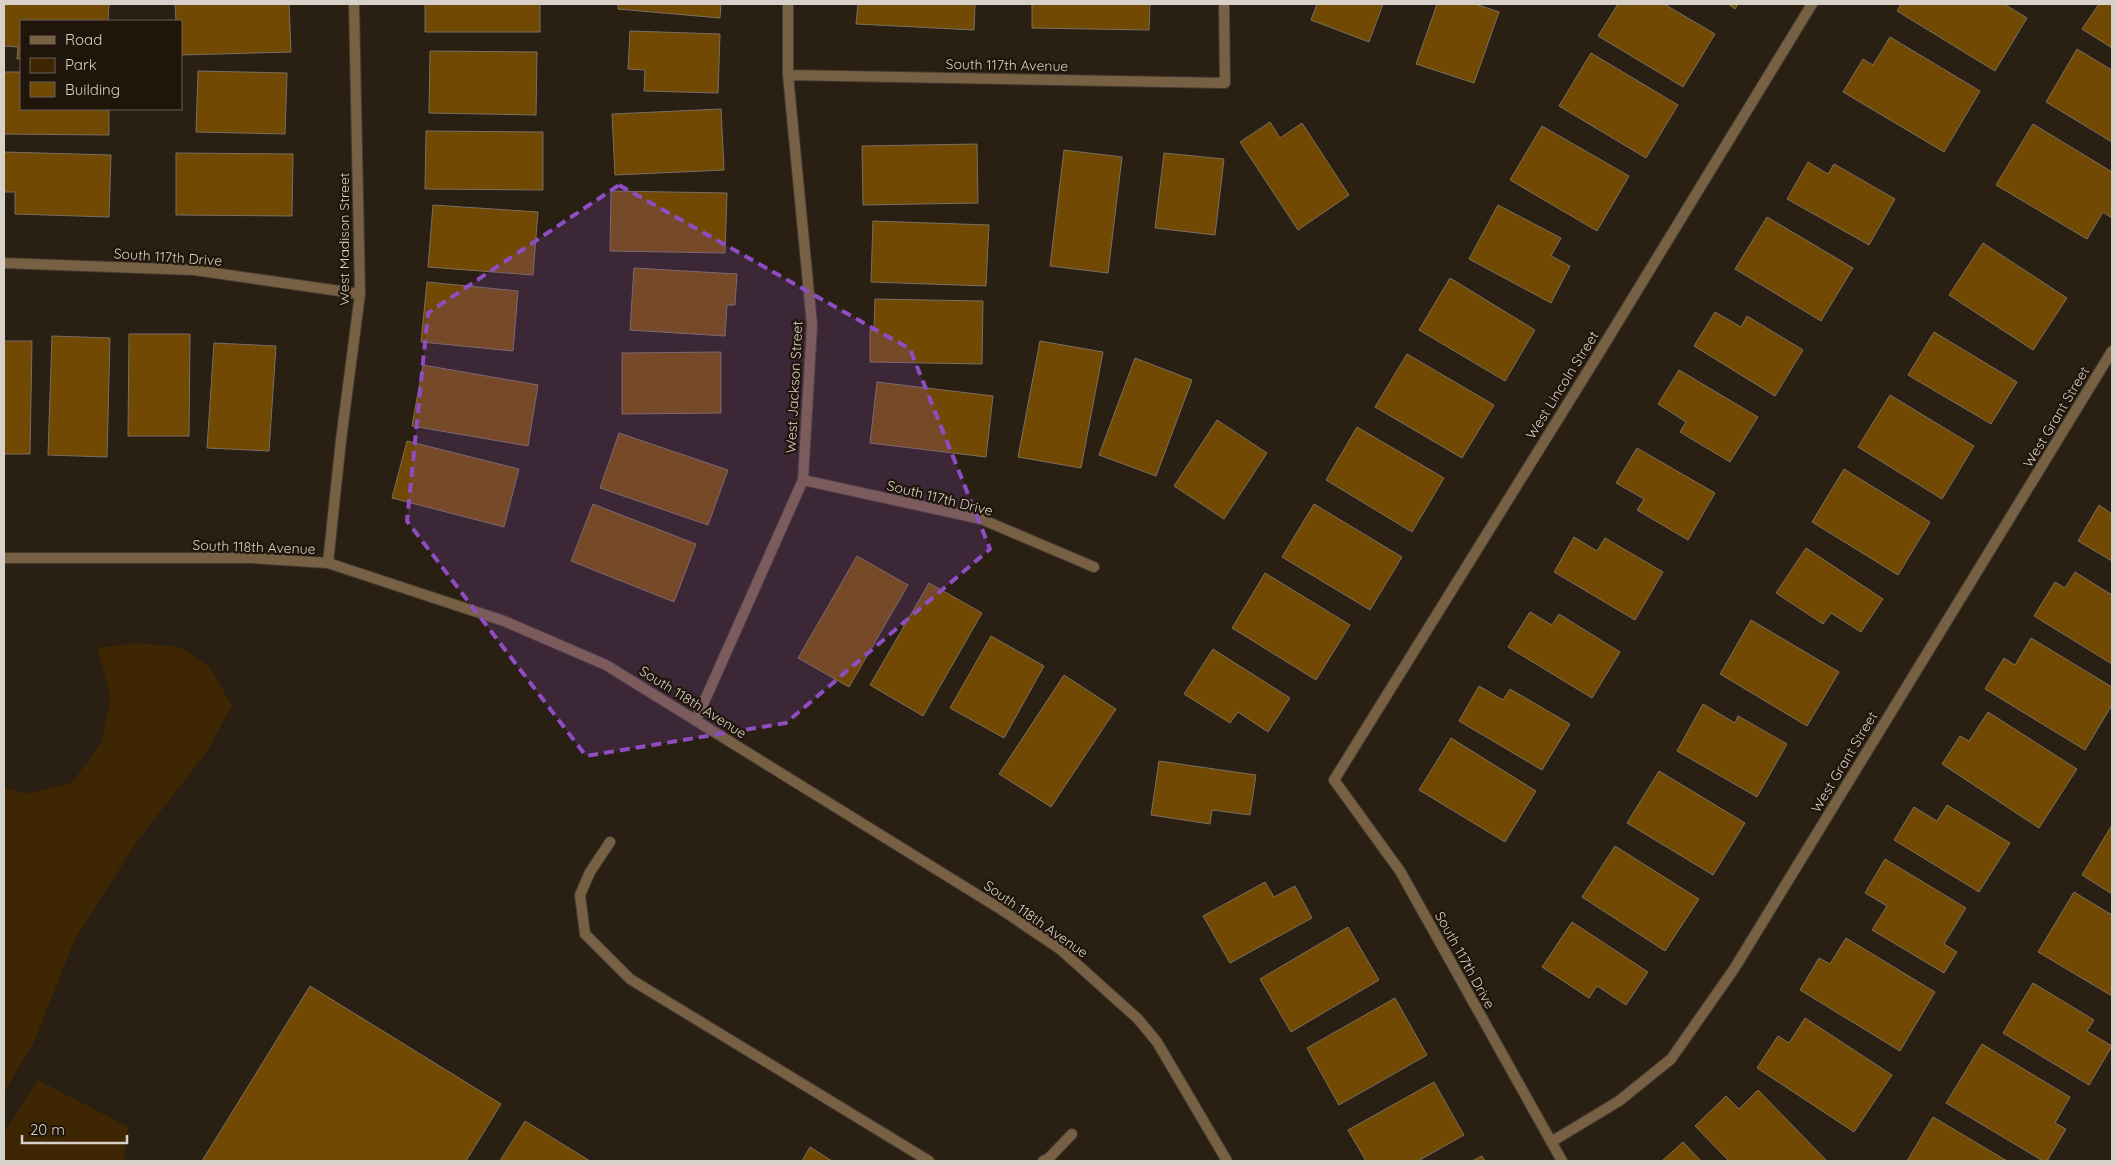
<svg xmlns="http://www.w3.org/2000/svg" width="2116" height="1165" viewBox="0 0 2116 1165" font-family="Quicksand,sans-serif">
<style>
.green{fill:#3e2603}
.building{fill:#714903;stroke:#7a6f60}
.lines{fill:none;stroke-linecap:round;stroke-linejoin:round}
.service-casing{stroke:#453b30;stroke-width:12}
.minor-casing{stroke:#453b30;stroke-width:12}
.tertiary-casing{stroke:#453b30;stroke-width:12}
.service{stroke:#776043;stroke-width:10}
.minor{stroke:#776043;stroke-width:10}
.tertiary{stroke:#776043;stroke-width:10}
.marked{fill:#8e4dc1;fill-opacity:0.2;stroke:#8e4dc1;stroke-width:4;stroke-dasharray:10 6;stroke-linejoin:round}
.labels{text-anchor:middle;stroke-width:4.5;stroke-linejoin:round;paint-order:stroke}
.street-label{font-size:14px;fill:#d8d1c9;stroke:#1f150a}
</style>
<rect width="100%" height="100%" fill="#291f13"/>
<path class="green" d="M137,643L180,647L209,667L232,705L208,750L136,843L75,939L34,1042L4,1092V787L25,794L72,783L102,742L111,696L97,648Z
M38,1080L128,1127L124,1161H4V1133Z"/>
<path class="building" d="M4,4H109L108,21H21V59H17L18,47L4,46Z
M175,4H289L291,52L181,55V21H176Z
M425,4H540V32H425Z
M618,4H721L720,18L618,9Z
M858,4H975L974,30L856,24Z
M1032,4H1150L1149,30L1032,28Z
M1317,4H1383L1369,42L1311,20Z
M1437,4H1475L1499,12L1474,83L1416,64Z
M1618,4H1664L1715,34L1683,87L1598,36Z
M1728,4H1738L1735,9Z
M1901,4H2004L2027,18L1995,71L1897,11Z
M2099,4H2112V48L2082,29Z
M630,31L720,34L718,93L644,91L645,70L628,69Z
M1890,37L1980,91L1944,152L1843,92L1863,59L1873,65Z
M2077,49L2112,70V142L2046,102Z
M430,51L537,52L536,115L429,113Z
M1591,53L1678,105L1646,158L1559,106Z
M198,71L287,73L285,134L196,132Z
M4,72H21V109H109V135L4,134Z
M721,109L724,170L615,175L612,114Z
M1270,122L1280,138L1302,123L1349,195L1298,230L1240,142Z
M2033,124L2112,172V218L2103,212L2087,239L1996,185Z
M1542,126L1629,176L1597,231L1510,180Z
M426,131L543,132V190L425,189Z
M977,144L978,203L863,205L862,146Z
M1064,150L1122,157L1108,273L1050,266Z
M4,152L111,155L109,217L15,214V192H4Z
M176,153L293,154L292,216L176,215Z
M1164,153L1224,159L1215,235L1155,228Z
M1808,162L1828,174L1834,164L1895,199L1869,245L1787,199Z
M611,191L727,193L725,253L610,251Z
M433,205L538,212L533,275L428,267Z
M1498,205L1561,238L1551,256L1570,266L1551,303L1469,259Z
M1767,217L1853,268L1821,321L1735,269Z
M873,221L989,225L986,286L871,282Z
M1983,243L2067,298L2033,350L1949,295Z
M634,268L737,274L735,305H727L725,336L630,330Z
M1450,278L1535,330L1505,381L1419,330Z
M427,282L518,291L513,351L421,342Z
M875,299L983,301L982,364L870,362V330H874Z
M1715,312L1741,327L1747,316L1803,350L1775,396L1694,346Z
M1934,332L2017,382L1991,424L1908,375Z
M129,334H190L189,436H128Z
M52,336L110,338L107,457L48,455Z
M4,341H32L30,454H4Z
M1040,341L1103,352L1081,468L1018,457Z
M214,343L276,346L269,451L207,448Z
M721,352V413L622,414V353Z
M1407,354L1494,405L1462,458L1375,407Z
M1135,358L1192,380L1156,476L1099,455Z
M423,365L538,385L528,446L412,426Z
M1679,370L1758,417L1730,462L1680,432L1686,422L1658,404Z
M877,382L993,396L986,457L870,443Z
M1890,395L1974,446L1942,499L1858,447Z
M1217,420L1267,453L1224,519L1174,486Z
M1357,427L1444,478L1412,532L1326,480Z
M619,433L728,470L708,525L600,488Z
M407,441L519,469L504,527L392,498Z
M1637,448L1715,493L1688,540L1637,510L1644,499L1616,483Z
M1844,469L1930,522L1898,575L1812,522Z
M593,504L696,544L674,602L571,561Z
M1314,504L1402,557L1370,610L1282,557Z
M2099,505L2112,514V561L2078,541Z
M1574,537L1597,551L1605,538L1663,572L1635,620L1554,572Z
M1806,548L1883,599L1861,632L1831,613L1823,624L1776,593Z
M857,556L908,585L849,687L798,658Z
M2075,572L2112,595V664L2034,616L2055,582L2065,588Z
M1265,573L1350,625L1316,680L1232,628Z
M929,583L982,613L923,716L870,685Z
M1530,612L1552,625L1559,614L1620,652L1592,698L1508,647Z
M1751,620L1839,672L1807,726L1720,674Z
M991,636L1044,666L1004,738L950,708Z
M2031,638L2112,687V705L2085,750L1985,689L2004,658L2015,665Z
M1213,649L1290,698L1268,732L1238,712L1230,723L1184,694Z
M1064,675L1116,709L1051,807L999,774Z
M1479,686L1503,700L1510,689L1570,724L1542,770L1459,721Z
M1703,704L1735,723L1738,716L1787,744L1757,797L1677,751Z
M1988,712L2077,769L2039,828L1942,764L1960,736L1969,741Z
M1451,738L1536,791L1505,842L1419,790Z
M1159,761L1256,775L1250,815L1212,810L1210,824L1151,815Z
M1659,771L1745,823L1713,875L1627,823Z
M1947,805L2010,843L1979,892L1894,840L1914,807L1937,821Z
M2112,825V894L2082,875Z
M1615,846L1699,899L1665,951L1582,897Z
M1885,859L1966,908L1944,944L1957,952L1944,973L1872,930L1887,906L1865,893Z
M1265,882L1274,897L1295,886L1312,918L1230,963L1203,916Z
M2074,892L2112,915V996L2038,952Z
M1572,922L1648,972L1626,1005L1597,986L1589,998L1542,967Z
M1348,927L1379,980L1291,1032L1260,979Z
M1846,938L1935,992L1900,1051L1800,990L1819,958L1830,964Z
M2033,983L2094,1020L2087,1031L2112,1046L2089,1085L2003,1033Z
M310,986L501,1104L466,1161H202Z
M1395,998L1427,1055L1339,1105L1307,1048Z
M1805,1018L1892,1075L1854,1132L1757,1068L1778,1036L1789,1043Z
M1982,1044L2070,1097L2055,1123L2066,1129L2047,1161H2043L1946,1103Z
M1434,1082L1464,1135L1418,1161H1366L1348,1130Z
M1758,1090L1827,1161H1729L1695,1126L1726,1096L1739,1109Z
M1933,1117L2007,1161H1907Z
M525,1121L590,1161H500Z
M1683,1142L1701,1161H1662Z
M810,1147L832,1161H802Z
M1482,1156L1485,1161H1472Z"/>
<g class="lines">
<defs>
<path id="service" d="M610,842L590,872L580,895L585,934L630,979L929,1161
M1043,1161L1049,1158L1072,1134"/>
<path id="minor" d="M788,75L1225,83L1224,4
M4,263L194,270L360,294
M803,480L981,519L1094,567
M328,563L341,440L360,294L354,4
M696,720L803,480L812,325L788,75V4
M1551,1142L1619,1101L1671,1059L1734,969L2112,351
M1562,1161L1400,871L1334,780L1596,358L1812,4"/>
<path id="tertiary" d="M4,558H251L328,563L504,621L606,665L1002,910L1060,949L1138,1019L1157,1042L1227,1161"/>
</defs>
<use href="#service" class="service-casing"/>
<use href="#minor" class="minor-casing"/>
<use href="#tertiary" class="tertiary-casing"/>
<use href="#service" class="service"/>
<use href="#minor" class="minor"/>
<use href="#tertiary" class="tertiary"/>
</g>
<path class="marked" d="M619,185L910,349L990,549L786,723L586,756L407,521L428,313Z"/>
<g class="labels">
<g class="street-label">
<text transform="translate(1007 65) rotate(1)" y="5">South 117th Avenue</text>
<text transform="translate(344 239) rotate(-90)" y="5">West Madison Street</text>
<text transform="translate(168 257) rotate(4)" y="5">South 117th Drive</text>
<text transform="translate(1562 385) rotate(-58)" y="5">West Lincoln Street</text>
<text transform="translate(794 387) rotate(-87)" y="5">West Jackson Street</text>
<text transform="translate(2056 417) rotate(-59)" y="5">West Grant Street</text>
<text transform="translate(940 498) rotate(14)" y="5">South 117th Drive</text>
<text transform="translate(254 547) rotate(2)" y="5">South 118th Avenue</text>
<text transform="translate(693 702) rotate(32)" y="5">South 118th Avenue</text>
<text transform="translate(1844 762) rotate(-59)" y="5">West Grant Street</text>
<text transform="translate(1036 919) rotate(35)" y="5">South 118th Avenue</text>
<text transform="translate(1465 960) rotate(61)" y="5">South 117th Drive</text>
</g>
</g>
<rect width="2116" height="1165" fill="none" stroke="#d8d1c9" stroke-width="10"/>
<rect x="20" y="20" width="162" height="90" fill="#1f150a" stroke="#696056"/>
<rect x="30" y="36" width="25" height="8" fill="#776043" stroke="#696056"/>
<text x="65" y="45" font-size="15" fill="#d8d1c9">Road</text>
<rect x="30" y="58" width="25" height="15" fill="#3e2603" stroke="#696056"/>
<text x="65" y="70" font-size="15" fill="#d8d1c9">Park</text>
<rect x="30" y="82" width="25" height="15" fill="#714903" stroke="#696056"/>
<text x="65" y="95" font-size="15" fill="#d8d1c9">Building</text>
<path d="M22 1135v8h105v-8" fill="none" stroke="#d8d1c9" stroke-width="2.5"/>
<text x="30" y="1135" font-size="15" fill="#d8d1c9" stroke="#1f150a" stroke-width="4" paint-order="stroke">20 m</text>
</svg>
